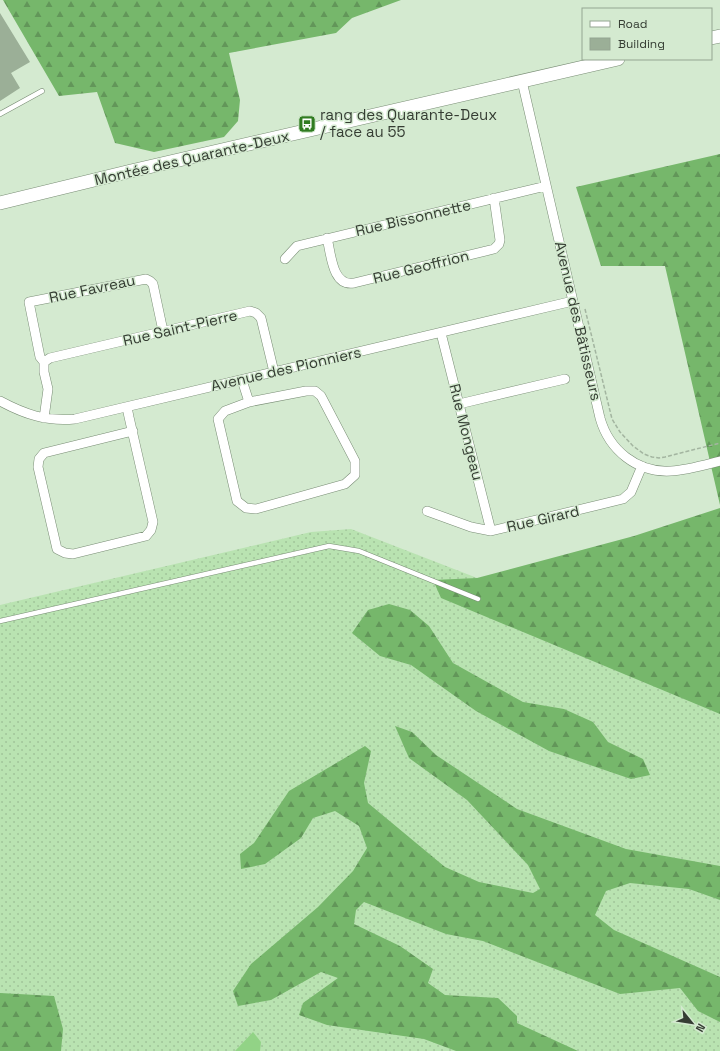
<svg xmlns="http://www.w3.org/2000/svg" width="720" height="1051" viewBox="0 0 720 1051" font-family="'Space Grotesk',sans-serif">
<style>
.grass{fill:url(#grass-dots)}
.forest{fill:url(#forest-firs)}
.water{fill:#92d386}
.building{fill:#9baf97}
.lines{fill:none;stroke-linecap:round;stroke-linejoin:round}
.service-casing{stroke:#798d75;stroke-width:5.5}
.minor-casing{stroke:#798d75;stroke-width:10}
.secondary-casing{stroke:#798d75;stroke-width:14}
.path{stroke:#a3b5a0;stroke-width:1.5;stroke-dasharray:4 2;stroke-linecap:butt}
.service{stroke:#fff;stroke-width:4.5}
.minor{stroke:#fff;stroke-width:9}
.secondary{stroke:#fff;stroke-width:13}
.labels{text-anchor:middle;stroke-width:3;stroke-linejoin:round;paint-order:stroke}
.poi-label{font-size:15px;fill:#353d33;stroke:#d4ead0;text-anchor:start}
.street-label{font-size:15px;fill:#353d33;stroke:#d4ead0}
</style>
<defs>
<pattern id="grass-dots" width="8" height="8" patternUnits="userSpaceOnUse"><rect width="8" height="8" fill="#b9e3b1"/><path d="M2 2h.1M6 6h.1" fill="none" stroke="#a0c499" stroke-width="1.8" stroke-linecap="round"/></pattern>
<pattern id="forest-firs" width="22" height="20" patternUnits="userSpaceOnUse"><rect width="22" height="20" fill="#76b76b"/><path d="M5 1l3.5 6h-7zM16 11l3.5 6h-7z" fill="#629659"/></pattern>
</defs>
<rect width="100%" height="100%" fill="#d4ead0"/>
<path class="grass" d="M351,529L570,614L720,668V1051H0V605L311,532Z"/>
<path class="forest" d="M3,0H401L352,18L336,33L229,53L240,100L238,121L224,137L154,152L115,143L97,92L59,96Z
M720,154V505L665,266H601L576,187Z
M720,508V714L441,598L433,580L477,578L634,536Z
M389,604L410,610L429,626L453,663L523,702L564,709L593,722L608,742L643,759L650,775L631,779L549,751L476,711L411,665L380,656L352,633L368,610Z
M395,726L412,732L436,755L517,809L626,849L720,866V900L689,889L630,883L606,891L595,915L614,930L720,977V1022L698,1011L680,988L620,994L483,941L446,934L364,902L356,910L354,924L400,946L433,969L428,983L445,995L498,998L517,1016V1023L578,1051H456L424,1039L327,1025L299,1015L303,1003L338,978L321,972L271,1000L238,1006L233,991L251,964L318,907L353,871L367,848L359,826L335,811L313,818L301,838L265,864L241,869L240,854L254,843L289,791L365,746L371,751L364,783L368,803L445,867L479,882L533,893L540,889L528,865L467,800L409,758Z
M0,993L54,996L63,1029L61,1051H0Z"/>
<path class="water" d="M253,1032L261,1042L260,1051H235Z"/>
<path class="building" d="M0,13L30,62L11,73L20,88L0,101Z"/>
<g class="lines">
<defs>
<path id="service" d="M0,114L42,91
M0,621L329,546L359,551L478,599"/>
<path id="minor" d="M522,81L600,418C609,450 637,473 671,471C687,470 704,465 720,461
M327,238C331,253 332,287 354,283L494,249L499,244L500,240L494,198
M285,259L297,246L546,186
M441,333L491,531
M44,362L50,358L250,311L256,313L261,318L274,372
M242,380L249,402
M306,391H315L321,396L355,461V475L345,484L256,509L246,508L237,501L218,419L225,411L249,402Z
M0,401C24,414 47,422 75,419L573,301
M459,404L565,379
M127,407L129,417L153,522L151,530L146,536L73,554L65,553L57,549L38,467L39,459L44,453L133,431
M44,418L48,389L44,372V362L40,357L29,302L146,279L150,281L153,284L163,331
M427,511L471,527L491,531L623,499L631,492L642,466"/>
<path id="secondary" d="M711,38L720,36
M0,203L131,171L618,59"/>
</defs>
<use href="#service" class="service-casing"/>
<use href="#minor" class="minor-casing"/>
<use href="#secondary" class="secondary-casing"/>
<path class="path" d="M585,309L612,419L620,432L633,446L644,454L652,457L659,458L665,457L720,443"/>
<use href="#service" class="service"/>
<use href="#minor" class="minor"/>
<use href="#secondary" class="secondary"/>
</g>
<defs>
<symbol id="bus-square" viewBox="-11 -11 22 22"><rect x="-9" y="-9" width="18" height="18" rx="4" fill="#307b21" stroke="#d4ead0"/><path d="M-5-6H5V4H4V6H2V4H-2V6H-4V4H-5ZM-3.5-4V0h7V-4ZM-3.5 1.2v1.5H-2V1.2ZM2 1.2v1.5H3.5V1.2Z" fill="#fff"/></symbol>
</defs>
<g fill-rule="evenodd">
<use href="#bus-square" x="297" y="114" width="20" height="20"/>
</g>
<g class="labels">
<g class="poi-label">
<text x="320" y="120">rang des Quarante-Deux<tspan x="320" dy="17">/ face au 55</tspan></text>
</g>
<g class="street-label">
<text transform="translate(192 158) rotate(-13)" y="5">Montée des Quarante-Deux</text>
<text transform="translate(413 218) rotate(-13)" y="5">Rue Bissonnette</text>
<text transform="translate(421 267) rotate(-14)" y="5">Rue Geoffrion</text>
<text transform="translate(92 289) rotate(-12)" y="5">Rue Favreau</text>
<text transform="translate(578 321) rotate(77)" y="5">Avenue des Bâtisseurs</text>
<text transform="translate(180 328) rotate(-13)" y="5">Rue Saint-Pierre</text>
<text transform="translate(286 369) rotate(-13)" y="5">Avenue des Pionniers</text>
<text transform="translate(466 432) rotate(76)" y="5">Rue Mongeau</text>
<text transform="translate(543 519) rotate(-13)" y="5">Rue Girard</text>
</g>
</g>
<rect x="582" y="8" width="130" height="52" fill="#d4ead0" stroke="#94a591"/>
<rect x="590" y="21" width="20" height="6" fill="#ffffff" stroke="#94a591"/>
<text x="618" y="28" font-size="12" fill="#353d33">Road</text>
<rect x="590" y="38" width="20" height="12" fill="#9baf97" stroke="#94a591"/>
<text x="618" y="48" font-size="12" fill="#353d33">Building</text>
<g transform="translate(692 1023) rotate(120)" stroke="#d4ead0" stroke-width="3" paint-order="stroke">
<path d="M0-3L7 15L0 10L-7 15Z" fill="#353d33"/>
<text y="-6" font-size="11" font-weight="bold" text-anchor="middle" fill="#353d33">N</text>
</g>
</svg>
